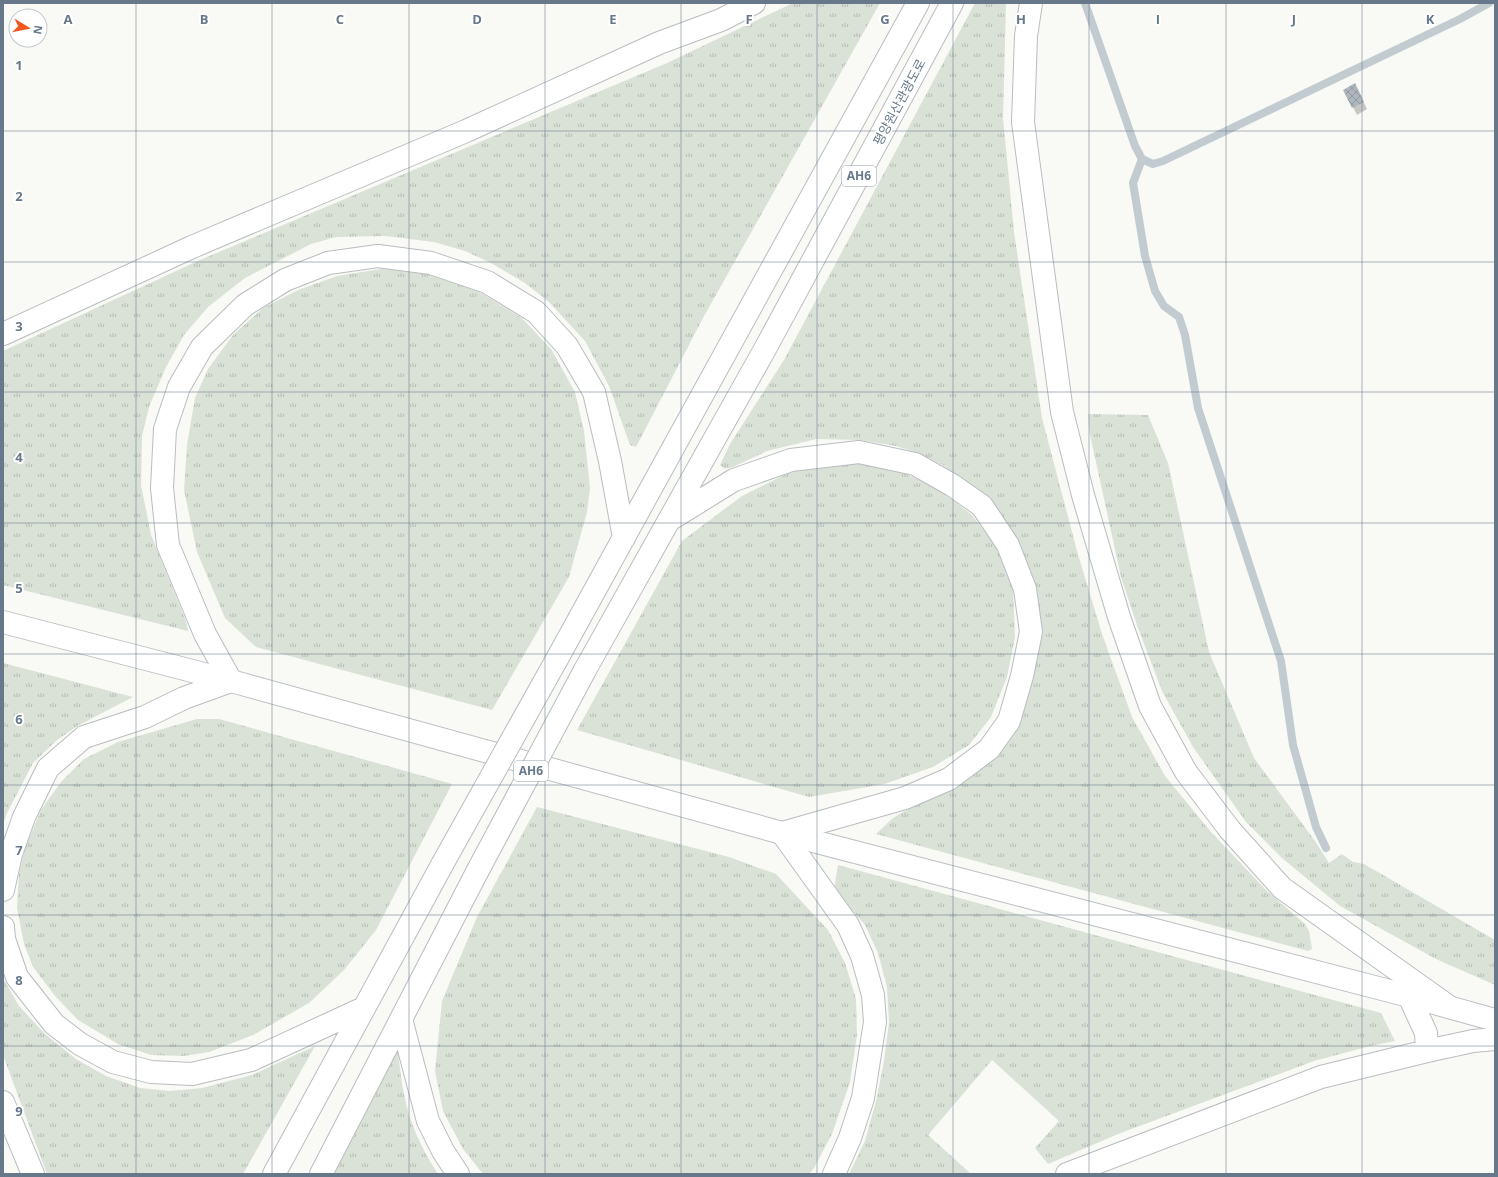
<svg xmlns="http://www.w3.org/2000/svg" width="1498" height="1177" font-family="'Open Sans','Noto Sans KR',sans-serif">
<defs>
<pattern id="grass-tufts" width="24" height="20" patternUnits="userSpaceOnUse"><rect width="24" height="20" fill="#dae1d7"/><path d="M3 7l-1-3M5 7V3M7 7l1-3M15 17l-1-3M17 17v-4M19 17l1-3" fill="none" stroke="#b5bbb4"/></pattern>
<pattern id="building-cross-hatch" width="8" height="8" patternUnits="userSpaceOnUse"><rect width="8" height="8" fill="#afb7be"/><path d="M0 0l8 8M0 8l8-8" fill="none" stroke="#929aa0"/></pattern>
</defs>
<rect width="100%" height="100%" fill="#f9f9f6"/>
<path fill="url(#grass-tufts)" d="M793,3H880L703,318L636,447L630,445L609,386L585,341L549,302L525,283L491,263L465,251L434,242L386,236L336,237L311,244L245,278L208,307L184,335L166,367L149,407L142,436L141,485L151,535L186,621L188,631L3,585V351L200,260L667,63Z
M975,3H1006L1003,118L1014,232L1042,418L1077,551L1102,634L1132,717L1165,776L1211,832L1267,891L1305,924L1309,931L1312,949L1308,951L876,834L893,818L910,808L956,787L993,759L1038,634L984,495L943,465L918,453L896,446L860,440L816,439L767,451L733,467L725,469L720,465L730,444L784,360Z
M381,269L422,271L478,291L522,318L551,349L575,392L584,431L590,488L587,512L569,577L492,710L256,647L225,618L197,552L184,490L187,445L195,398L208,369L233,335L263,308L298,290L337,276Z
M1088,414L1148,415L1168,463L1209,652L1254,758L1315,841L1329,863L1342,854L1353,862L1364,864L1495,940V985L1436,959L1340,906L1282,858L1246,822L1193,747L1162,691L1138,628L1121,577L1089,430Z
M860,461L904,473L935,487L972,515L995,545L1013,587L1015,637L1007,677L991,717L969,745L933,767L884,784L809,797L577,730L682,541L742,496L796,469Z
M3,663L133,697L79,725L57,740L33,763L7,813L3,824Z
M197,719H219L452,784L376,930L344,970L309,1003L253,1035L209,1052L184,1056L151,1055L118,1044L78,1020L55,996L33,967L24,944L17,908L19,873L25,848L41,810L61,782L84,759L118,742Z
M537,807L729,857L776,874L828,930L845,963L856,999L857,1035L850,1082L832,1134L814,1168L809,1174H483L463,1149L443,1111L435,1071L442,1001L477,917Z
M838,865L1381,1013L1395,1041L1370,1046L1314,1061L1118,1134L1048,1164L1035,1148L1059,1121L992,1060L928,1135L971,1174H849L865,1141L876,1101L884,1061L889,1023L887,987L878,953L865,925L834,889Z
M3,975L4,980L19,1006L45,1034L76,1059L106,1076L140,1088L170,1091L202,1088L252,1075L315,1046L243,1174H47L3,1055Z
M394,1049L398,1053C400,1067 401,1080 404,1094C409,1122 422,1150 438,1174H321Z"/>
<path fill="#0003" d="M1359,92L1367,109L1357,115L1353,107Z"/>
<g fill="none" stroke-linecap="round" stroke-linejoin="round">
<path stroke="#c1cbd0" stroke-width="8" d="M1085,3L1135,146L1142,159L1153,164L1163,161L1460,19L1489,3
M1142,159L1133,183L1145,256L1155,291L1164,306L1179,317L1185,335L1198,408L1281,661L1293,745L1316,827L1326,848"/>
</g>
<path fill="url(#building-cross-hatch)" d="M1355,83L1364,102L1352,108L1343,90Z"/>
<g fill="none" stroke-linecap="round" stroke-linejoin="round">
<defs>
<path id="primary" d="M3,622L231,681L782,833L1409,996L1495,1020"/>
<path id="motorway" d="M1031,3L1026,36L1023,122L1062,412L1083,495L1119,617L1150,706L1186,772L1230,830L1282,888L1448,1006
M3,334L192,247L466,131L659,43L721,20L754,3
M671,519L734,480L791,460L859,452L915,464L952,485L982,506L1008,545L1025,589L1031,632L1022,676L1009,721L989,749L949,779L905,798L782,833L848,925L862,956L873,995L875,1022L863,1098L850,1138L834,1174
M557,659L918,3
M585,670L765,349L952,3
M3,890L11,854L24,817L48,768L84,737L145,717L184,698L231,681L205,634L168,545L162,488L165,429L179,387L202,347L245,305L285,280L328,263L378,256L431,263L487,282L536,312L567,346L594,392L610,461L624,538
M3,927L4,939L17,977L54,1024L80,1044L113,1062L151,1072L192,1074L251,1060L364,1008
M1409,996L1426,1033L1427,1051
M401,1019L428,1121L443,1151L458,1174
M3,1102L33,1174
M274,1174L443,863
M321,1174L477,872
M1067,1174L1321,1077L1427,1051L1473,1041L1495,1039"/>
</defs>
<use href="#primary" stroke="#babec2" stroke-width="24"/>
<use href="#motorway" stroke="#b9bdc0" stroke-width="24"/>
<use href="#primary" stroke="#fff" stroke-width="22"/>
<use href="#motorway" stroke="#fff" stroke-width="22"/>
<defs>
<path id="motorway-bridge" d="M443,863L557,659
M477,872L585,670"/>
</defs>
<use href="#motorway-bridge" stroke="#b9bdc0" stroke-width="24" stroke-linecap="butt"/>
<use href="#motorway-bridge" stroke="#fff" stroke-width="22"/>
</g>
<path fill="none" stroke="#66788a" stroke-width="1" stroke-opacity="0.55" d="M136,3V1174M272,3V1174M409,3V1174M545,3V1174M681,3V1174M817,3V1174M953,3V1174M1089,3V1174M1226,3V1174M1362,3V1174M3,131H1495M3,262H1495M3,392H1495M3,523H1495M3,654H1495M3,785H1495M3,915H1495M3,1046H1495"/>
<g text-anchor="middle" stroke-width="4" stroke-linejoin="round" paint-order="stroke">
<g fill="#fff" stroke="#94a0ad" stroke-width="1">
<rect x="842" y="166" width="34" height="20" rx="3"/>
<rect x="514" y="761" width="34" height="20" rx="3"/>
</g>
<g font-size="12" font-weight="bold" fill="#66788a">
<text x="859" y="180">AH6</text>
<text x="531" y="775">AH6</text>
</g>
<g font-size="13" fill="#66788a" stroke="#fff">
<text transform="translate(899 102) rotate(-62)" y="5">평양원산관광도로</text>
</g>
</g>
<g font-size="13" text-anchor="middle" font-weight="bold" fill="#66788a" stroke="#fff" stroke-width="4" stroke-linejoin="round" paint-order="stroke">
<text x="68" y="24">A</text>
<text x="204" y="24">B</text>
<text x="340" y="24">C</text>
<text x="477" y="24">D</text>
<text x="613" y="24">E</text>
<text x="749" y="24">F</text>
<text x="885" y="24">G</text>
<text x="1021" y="24">H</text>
<text x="1158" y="24">I</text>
<text x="1294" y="24">J</text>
<text x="1430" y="24">K</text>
<text x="19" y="70">1</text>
<text x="19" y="201">2</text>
<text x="19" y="331">3</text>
<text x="19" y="462">4</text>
<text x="19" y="593">5</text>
<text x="19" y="724">6</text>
<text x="19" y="855">7</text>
<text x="19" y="985">8</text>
<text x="19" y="1116">9</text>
</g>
<rect width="1498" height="1177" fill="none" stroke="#66788a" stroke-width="8"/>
<g transform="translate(28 28) rotate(100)"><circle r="19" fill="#ffffff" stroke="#c2c9d0"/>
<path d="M0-3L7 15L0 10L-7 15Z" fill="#f1591f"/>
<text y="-6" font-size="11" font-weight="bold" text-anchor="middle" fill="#66788a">N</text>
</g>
</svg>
